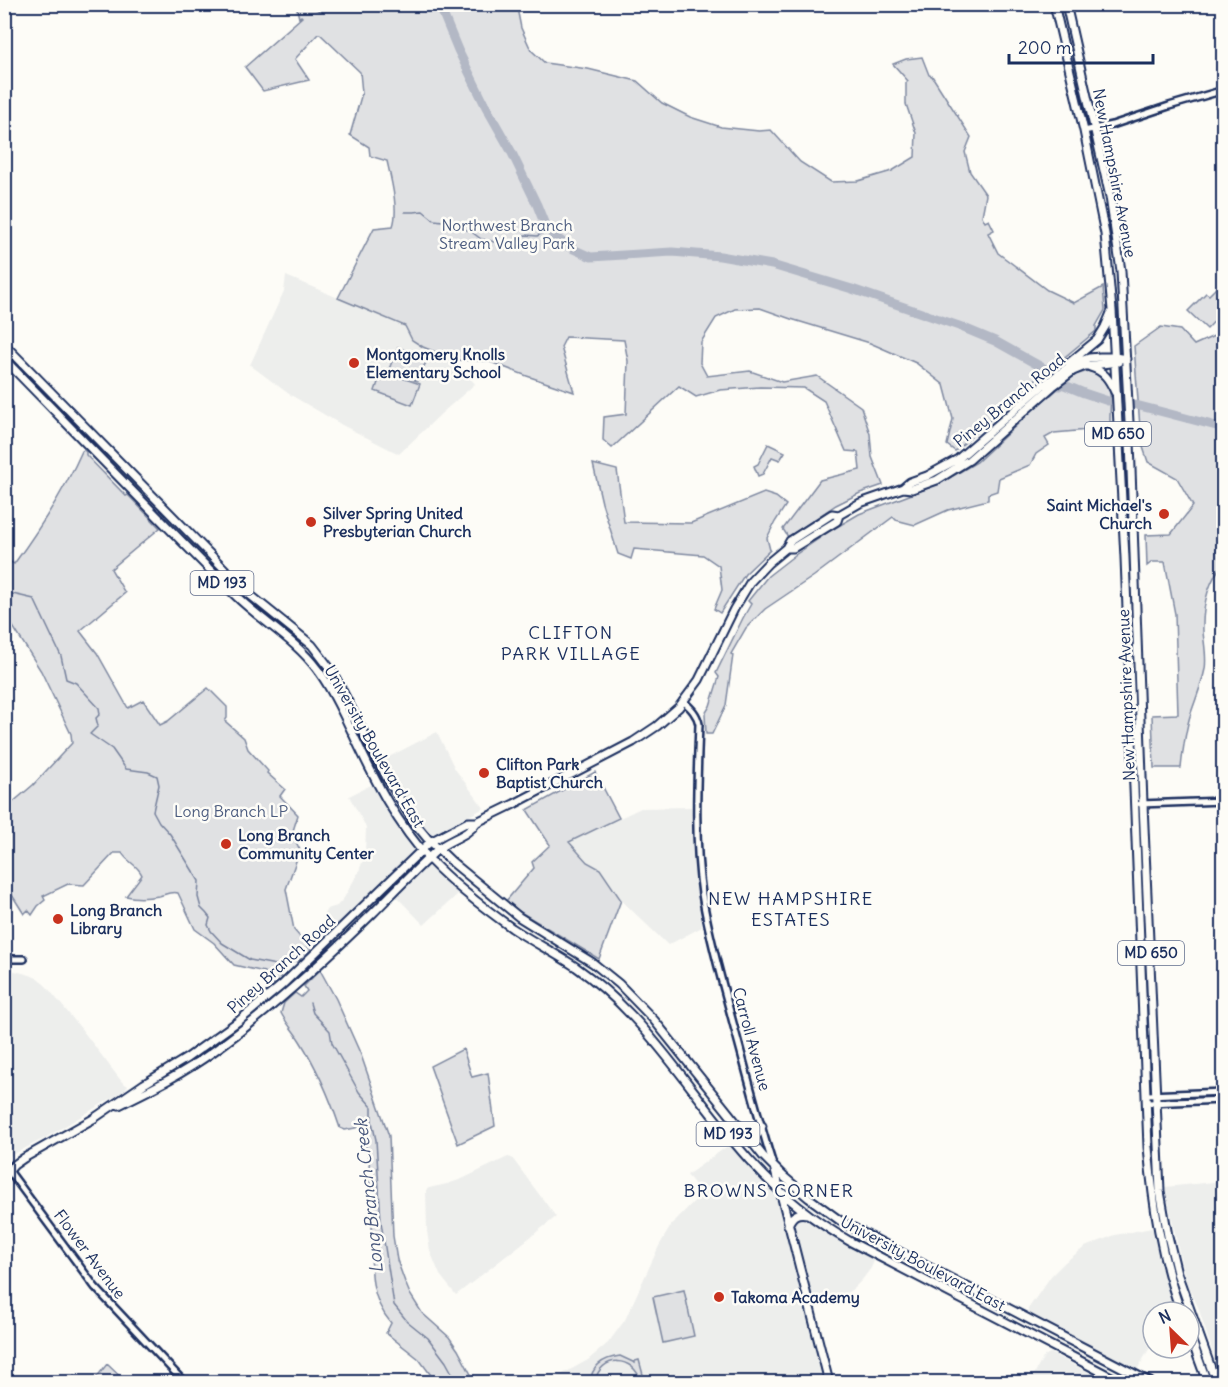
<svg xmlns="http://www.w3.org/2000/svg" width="1228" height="1387" font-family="Delius,sans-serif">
<rect width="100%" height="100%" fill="#fdfcf7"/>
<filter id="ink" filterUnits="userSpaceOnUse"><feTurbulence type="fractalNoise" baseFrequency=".0167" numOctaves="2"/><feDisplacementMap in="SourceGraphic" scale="12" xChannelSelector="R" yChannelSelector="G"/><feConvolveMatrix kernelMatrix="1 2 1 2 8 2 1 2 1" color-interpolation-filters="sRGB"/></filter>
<g filter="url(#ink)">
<path fill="#edeeec" d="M286,276L405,326L412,340L423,347L455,360L475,384L443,412L399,454L342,425L289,394L250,365L284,291Z
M437,732L455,769L484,808L437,833L429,834L412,812L391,778L383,760Z
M373,784L397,824L413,845L414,851L412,856L336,930L322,917L327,909L337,906L344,898L359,871L365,854L366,827L349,796Z
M691,807L694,864L702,927L668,945L621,900L600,869L587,862L569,842L641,808Z
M422,865H427L431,867L458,894L424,925L393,893Z
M15,971L30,975L39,979L47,987L83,1031L122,1082L128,1086L122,1092L45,1138L12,1155L7,1156L4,1153V972Z
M732,1143L775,1192L793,1260H792L824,1382H548L588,1360L608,1343L625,1320L659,1246L672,1224L702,1193L687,1175Z
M508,1157L512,1158L556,1217L456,1295L440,1275L430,1251L427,1231L426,1190L429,1188L447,1184L462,1179Z
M1214,1182H1224L1223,1382L1221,1378L1198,1307L1187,1284L1182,1266L1165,1187Z
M803,1217L826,1232L871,1257L874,1261L871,1268L862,1280L854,1288L844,1295L823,1301L812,1298L793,1226L795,1221L798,1218Z
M1152,1228L1154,1230L1161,1260L1176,1312H1153V1348L1149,1349L1137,1370L1030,1315L1028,1312V1309L1051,1276L1065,1262L1085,1247L1115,1235Z
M1050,1353L1090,1373L1109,1382H1030L1044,1356Z"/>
<path fill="#e0e1e3" stroke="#7e88a0" stroke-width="1.5" d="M296,5H517V8L521,28L531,50L545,63L588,69L637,81L662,103L690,117L721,127L759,131L771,130L800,162L831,182L858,181L892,171L915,157L916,133L906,104V83L908,81L893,64L906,59L922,57L929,75L932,76L971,137L965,152L970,172L986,195L982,216L985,222L989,220L994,230L988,233L998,253L1047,290L1074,303L1103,287L1105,310L1096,326V331L1055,365L1053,364L955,451L947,445L953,419L944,385L916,363L870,343L791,319L760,308L735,309L716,318L701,342L700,363L707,376L750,371L782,382L817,376L861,407L870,434L872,457L883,485L860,493L836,505L788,537L783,529L820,480L860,470L858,452L846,451L824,401L804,388L760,387L720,390L696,397L679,386L612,448L603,440L604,417L626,414L628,361L624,340L566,337L561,347L574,392L527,376L488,361L455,360L423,347L412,340L405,326L338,298L374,228L393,226C399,209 391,179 387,161L370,156L369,147L350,135L362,93L360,72L320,34H318L295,59L309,80L263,91L245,67L302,17L301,16L299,18Z
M1216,288L1223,294V315L1222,313L1207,329L1188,311L1206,293L1209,295Z
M1161,327L1180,330L1194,345L1223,332L1224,562C1208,582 1202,606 1203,632C1204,643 1207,657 1205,669C1202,684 1196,698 1191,713C1185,731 1183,749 1181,768H1154L1152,715L1178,714L1175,614L1165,562H1152L1147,566L1146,535L1171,534L1193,506L1177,478L1148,462L1141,441L1134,346Z
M398,347L427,360L417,381L389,369Z
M382,371L420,384L412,405L375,391Z
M1088,371C1116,378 1110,396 1110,421L1112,423V428L1110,429V433L1088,430L1054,433L1045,438L1049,445L1036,454L1030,465L999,478L997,491L988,494V500L948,510L915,525L896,520L893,517L814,576L765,609L746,628L731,654L733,655L726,705L712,734H706L705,714L710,706L719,677L716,673L743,618L751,604L748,601L768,576L795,555L830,531L859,514L941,483L977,462L1050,394L1051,395L1072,376Z
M768,444L785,452L780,460L772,457L763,474L758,476L754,466L758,464Z
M84,450L86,452V455L126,496L128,495L160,528L111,569L125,593L80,631L97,653L128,708L143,700L160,725L168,721L208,688L227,707V718L225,721L244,738L248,749L268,771L267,773L285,789L280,796L298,815L292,834L300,850L286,889L294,930L311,950L302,959L285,964L278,972L282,979L274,985L264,972L234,965L214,943L195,929L178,893C172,891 166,894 159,896C148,898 137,899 126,896L142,875C137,864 127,862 122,853H114L84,885L68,884L43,896L45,900L38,906L32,915L28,910L24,914L5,884V814L12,803L33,785L72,743L71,734L41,671L5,614L7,609L5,606V561L7,563L9,561L14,564C40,528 64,492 82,451Z
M593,464L617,470L624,522L691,523L764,493L776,497L786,505L775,522L767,538L770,550L745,574L720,613L714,609L722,590L719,566L703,555L634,549L631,559L618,554L602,503Z
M595,772L619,818L569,842L587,862L600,869L621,900L599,959L517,910L506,901L534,868L532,862L550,845L527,810Z
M320,970L336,999L361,1055L389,1136L393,1236L397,1260L405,1282L410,1294L422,1313L449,1337L458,1350L475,1382H436L419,1359L386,1333L391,1323C364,1291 373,1256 372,1218C371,1209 372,1198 368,1190L370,1188L369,1159L361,1129L360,1127L345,1130L340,1128C330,1098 317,1068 300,1041C294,1031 286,1023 281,1013L284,1003L295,993L301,997L307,991L304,986Z
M463,1049L472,1077L488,1073L495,1126L458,1144L430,1066Z
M684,1290L694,1336L663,1343L653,1297Z
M620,1356L635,1363V1361L639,1360L645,1382H641C634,1355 600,1354 595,1382H590C592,1365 604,1358 620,1356Z
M107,1364L126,1382H72L74,1376L93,1382Z"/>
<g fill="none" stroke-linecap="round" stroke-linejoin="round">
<path stroke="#76819c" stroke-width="1.5" d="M1154,4L1156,10
M308,5L320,11L325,4
M405,212H414L423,211L434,220L452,222L460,229L469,230L481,239L509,245L518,237L526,235L537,236L549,230
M4,592L34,599L61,656L66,679L76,683L99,708L100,714L96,718L98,726L90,734L112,749L126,769L148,772L157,776L159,785L153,811L159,822L170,834L199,881L198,897L201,908L206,913L210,918L208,925L211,931L222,943L250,960L276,965
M310,1003L313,1013L330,1031L332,1043L359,1092L372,1107V1122L376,1140L381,1222L394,1305L407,1321L428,1338L446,1362L457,1382"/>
<path stroke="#b3b8c5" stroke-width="9" d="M439,4L458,50L486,107L511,151L537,205L545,225L554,236L571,248L591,257L672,252L720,256L772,265L852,289L959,326L995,341L1047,370L1048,371L1045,376L1059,386L1062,384L1084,393L1108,401
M1136,405L1224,428"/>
<defs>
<path id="minor" d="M1084,131L1112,125L1169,106L1224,90
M683,701C691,708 697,714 699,724C697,779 694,840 702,894C709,938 722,981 733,1023C746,1070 758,1118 773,1165
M1140,804L1224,801
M4,959H24
M1147,1095L1224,1092
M1148,1103L1224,1100
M4,1164L95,1287L184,1382"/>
<path id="major" d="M1054,4L1084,131L1105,234L1112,310L1125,558L1148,1147C1153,1204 1161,1259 1181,1312
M1066,4L1110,197L1121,271L1130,441L1143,804L1160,1191L1168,1236L1177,1273L1216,1382
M4,344L249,594L312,645L332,671L340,686L387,778L413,821L427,838L452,862L519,917L593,963L619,984L654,1020L763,1156L784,1177L809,1198L842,1222L1150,1382
M4,359C81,438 157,517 234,594C261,621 295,639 317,669C332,688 342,712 353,734C374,779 397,825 431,861C455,886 484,908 512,928C533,942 555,953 576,967C596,981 615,998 632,1016C676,1062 710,1118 754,1165C782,1196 814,1221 851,1242L1121,1382
M1069,363L1097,340L1105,327L1111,313
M1090,367C1104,371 1109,379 1115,392
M903,488L912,489L937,480L969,460L1053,386L1073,371L1085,366L1118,362
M786,548H793L837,521L839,515
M119,1105C152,1089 184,1073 214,1051C271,1010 323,962 373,913C394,892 415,870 438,849C451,838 467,837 477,822
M747,1137L758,1134L762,1126
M774,1167L829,1382
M4,1176L14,1165L24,1158L93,1119L144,1084L187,1058L240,1020L282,985L430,842L468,822H477L514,804L633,742L657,726L679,707L699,680L734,609L751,581L768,563L786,548L790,541L832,514L839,515L860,503L903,488L910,482L927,476L958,459L1042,386L1072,364L1089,358L1100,357H1115L1126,359
M788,1225C792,1216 796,1212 807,1214
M1189,1333L1207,1382"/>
</defs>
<use href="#minor" stroke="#1b2f5e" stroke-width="10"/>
<use href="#major" stroke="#1b2f5e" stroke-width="11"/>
<use href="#minor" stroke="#fdfcf7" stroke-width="5"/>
<use href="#major" stroke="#fdfcf7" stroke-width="7"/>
</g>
</g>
<g fill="#c8321e" stroke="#fdfcf7" stroke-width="2">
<circle cx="354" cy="363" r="6"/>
<circle cx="1164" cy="514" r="6"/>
<circle cx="311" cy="522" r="6"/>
<circle cx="484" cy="773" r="6"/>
<circle cx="226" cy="844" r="6"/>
<circle cx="58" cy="919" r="6"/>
<circle cx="719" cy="1297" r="6"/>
</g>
<g text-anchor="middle" stroke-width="5" stroke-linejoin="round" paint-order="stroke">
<g fill="#fdfcf7" stroke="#5f6c8c" stroke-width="1.5">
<rect x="1085" y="422" width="66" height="24" rx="4.5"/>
<rect x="190.5" y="571" width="63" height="24" rx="4.5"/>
<rect x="1118" y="941" width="66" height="24" rx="4.5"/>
<rect x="696.5" y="1122" width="63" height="24" rx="4.5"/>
</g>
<g font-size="15" font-weight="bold" fill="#1b2f5e">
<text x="1118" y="439">MD 650</text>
<text x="222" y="588">MD 193</text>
<text x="1151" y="958">MD 650</text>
<text x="728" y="1139">MD 193</text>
</g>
<g font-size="16" fill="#1b2f5e" stroke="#fdfcf7">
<text transform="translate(1115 173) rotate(79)" y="6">New Hampshire Avenue</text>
<text transform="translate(1009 400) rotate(-39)" y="6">Piney Branch Road</text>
<text transform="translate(1126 695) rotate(-92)" y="6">New Hampshire Avenue</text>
<text transform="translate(375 746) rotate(60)" y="6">University Boulevard East</text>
<text transform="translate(281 964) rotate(-42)" y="6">Piney Branch Road</text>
<text transform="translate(752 1039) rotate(75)" y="6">Carroll Avenue</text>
<text transform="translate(90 1254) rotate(53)" y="6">Flower Avenue</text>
<text transform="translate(923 1263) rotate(28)" y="6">University Boulevard East</text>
</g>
<g font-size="16" fill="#4c5c7f" stroke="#fdfcf7">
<text x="507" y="231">Northwest Branch<tspan x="507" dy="18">Stream Valley Park</tspan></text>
<text x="231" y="817">Long Branch LP</text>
</g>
<g font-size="16" font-weight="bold" fill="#1b2f5e" stroke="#fdfcf7" text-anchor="start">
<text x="366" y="360">Montgomery Knolls<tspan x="366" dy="18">Elementary School</tspan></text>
<text x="1152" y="511" text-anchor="end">Saint Michael's<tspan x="1152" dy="18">Church</tspan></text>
<text x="323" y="519">Silver Spring United<tspan x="323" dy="18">Presbyterian Church</tspan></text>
<text x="496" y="770">Clifton Park<tspan x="496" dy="18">Baptist Church</tspan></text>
<text x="238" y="841">Long Branch<tspan x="238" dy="18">Community Center</tspan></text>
<text x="70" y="916">Long Branch<tspan x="70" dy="18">Library</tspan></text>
<text x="731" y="1303">Takoma Academy</text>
</g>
<g font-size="18" letter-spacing="1.5" fill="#1b2f5e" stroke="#fdfcf7">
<text x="571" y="639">CLIFTON<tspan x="571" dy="21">PARK VILLAGE</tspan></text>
<text x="791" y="905">NEW HAMPSHIRE<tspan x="791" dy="21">ESTATES</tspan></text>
<text x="769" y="1197">BROWNS CORNER</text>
</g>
<g font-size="18" font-style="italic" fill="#49587d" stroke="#fdfcf7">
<text transform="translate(369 1196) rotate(-96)" y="6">Long Branch Creek</text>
</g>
</g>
<rect width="1228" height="1387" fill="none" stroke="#fdfcf7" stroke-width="24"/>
<rect x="12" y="12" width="1204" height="1363" fill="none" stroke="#1b2f5e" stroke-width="2" filter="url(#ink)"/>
<g transform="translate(1171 1330) rotate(335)"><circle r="28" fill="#fdfcf7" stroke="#a3aaba" stroke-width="1.5"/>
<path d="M0-4.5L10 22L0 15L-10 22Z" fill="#c8321e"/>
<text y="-9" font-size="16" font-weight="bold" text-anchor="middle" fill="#1b2f5e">N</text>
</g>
<path d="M1009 54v9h144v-9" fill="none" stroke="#1b2f5e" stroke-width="3"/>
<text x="1018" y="54" font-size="18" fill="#1b2f5e" stroke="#fdfcf7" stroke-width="4.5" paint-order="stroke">200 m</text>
</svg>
